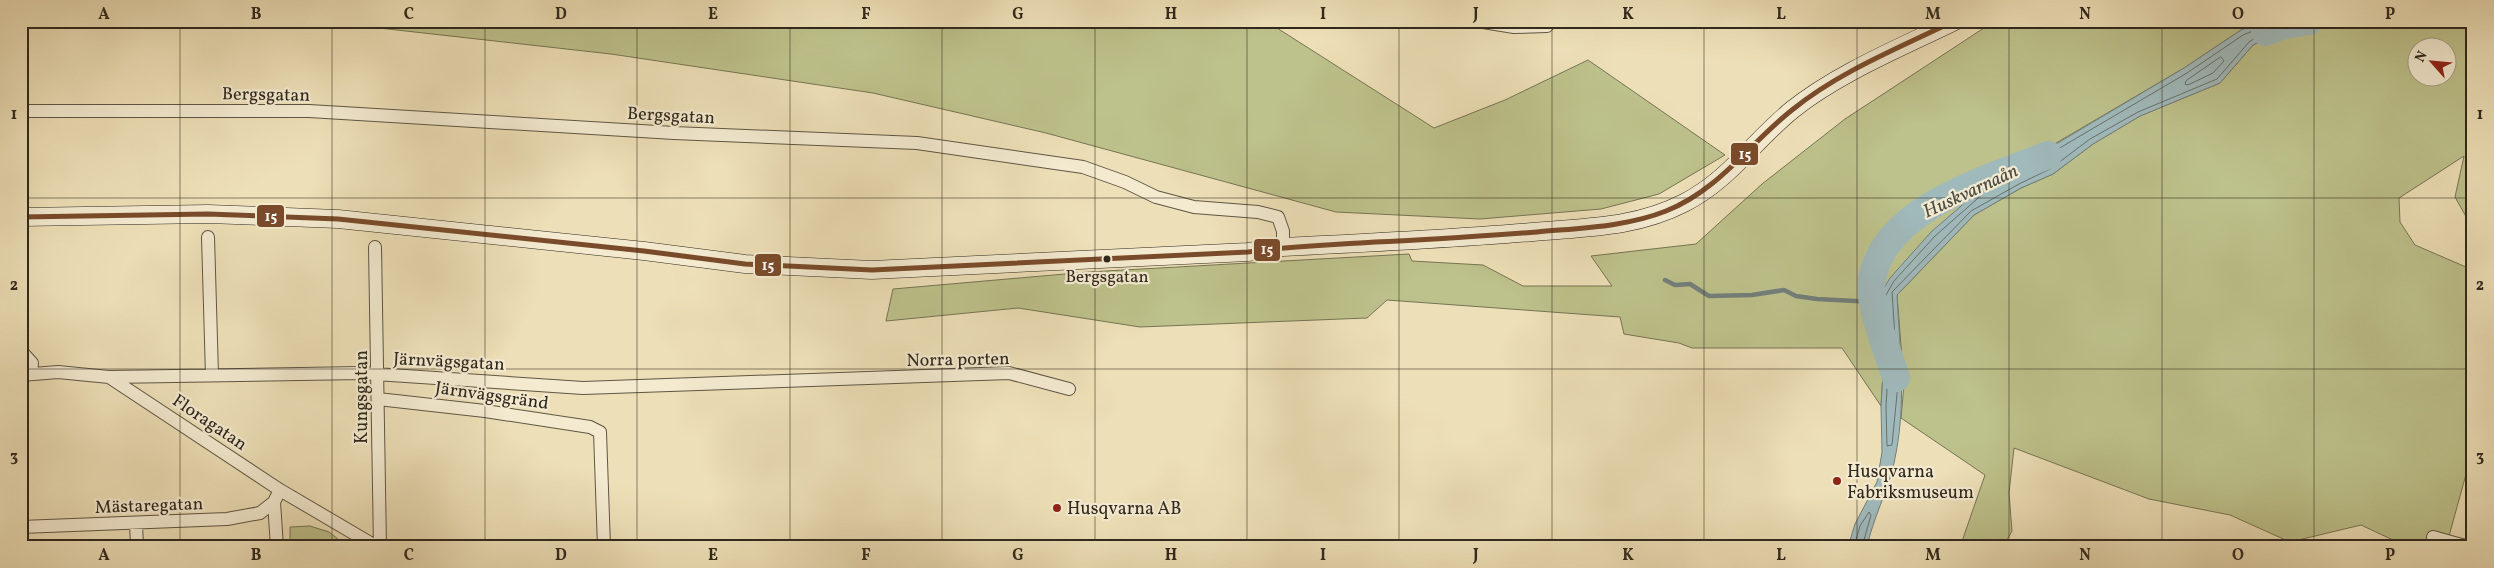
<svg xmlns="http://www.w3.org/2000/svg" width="2494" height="568" font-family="Vollkorn,serif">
<rect width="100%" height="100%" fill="#eddfb7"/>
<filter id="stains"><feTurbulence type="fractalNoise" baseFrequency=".004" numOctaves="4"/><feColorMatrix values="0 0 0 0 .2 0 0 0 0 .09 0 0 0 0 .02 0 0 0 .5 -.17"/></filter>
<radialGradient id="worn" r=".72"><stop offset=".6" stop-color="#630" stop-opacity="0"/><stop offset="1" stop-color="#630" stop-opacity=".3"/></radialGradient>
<path fill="#bdc18b" stroke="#767454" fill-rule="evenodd" d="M179,21H1266L1434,128L1505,100L1588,60L1725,155L1659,194L1601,209L1480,219L1336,212L1046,133L873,93L611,54L361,26Z
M1990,21H2263L2241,30L2184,68L2051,146L1876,301L1885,341L1881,406L1842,348H1692L1679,343L1624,334L1620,317L1387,300L1367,318L1140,327L1018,308L886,321L893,289L1088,272L1409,254L1412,261L1483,265L1523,286H1612L1591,256L1696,244L1762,184L1845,119L1990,24Z
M2303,21H2473V229L2455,197L2464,156L2399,198L2400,222L2415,245L2473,270V438L2468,467L2446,547H2408L2361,525L2290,542L2230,515L2149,499L2014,448L2009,493L2012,531L2003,547H1960L1985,475L1901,418L1904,384L1897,295L1974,215L2021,188L2053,174L2093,144L2140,116L2220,83L2253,45ZM2416,48H2446V78H2416Z
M310,526L329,532L348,547H290V527Z"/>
<path fill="#a0b9bb" stroke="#737f7c" d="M2263,21H2303L2253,45L2220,83L2140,116L2093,144L2053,174L2021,188L1974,215L1897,295C1900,354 1907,404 1894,463C1888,491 1873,518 1867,547H1848L1855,524L1877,482L1882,452L1881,406L1885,341L1876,301L1890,278L1931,232L1982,188L2184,68L2241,30Z"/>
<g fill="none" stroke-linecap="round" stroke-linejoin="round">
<path stroke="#68706c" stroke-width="1" d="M2262,21L2260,28L2243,35L2187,73L1985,192L1935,236L1894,281L1882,302L1890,341L1886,406L1887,446L1892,445L1898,384L1892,292L1971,211L2019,184L2050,169L2090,139L2138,112L2217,79L2250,41L2291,21
M2221,57L2224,61L2213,73L2188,85L2185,84L2186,81Z
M1854,547L1860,526L1869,512L1871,515L1862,547"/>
<path stroke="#737f7c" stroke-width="4.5" d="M1665,280L1675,285L1690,284L1709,296L1752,295L1784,290L1796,296L1817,299L1874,302"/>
<path stroke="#a0b9bb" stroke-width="28" d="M2265,32L2284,25L2309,21
M1896,378C1889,355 1867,302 1872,279C1885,207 1989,179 2048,155"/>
<defs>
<path id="street" d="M1477,21L1514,27L1547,26L1551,21
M21,111H309L674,133L917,143L1083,167L1125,182L1156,197L1194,207L1258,212L1278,217L1283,231V247
M208,237L212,375
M375,247L380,547
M21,351L32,363L31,374
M21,375L58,372L109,377L361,373L583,388L1009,373L1069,389
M378,399L485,411L590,427L600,432L604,547
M280,490L377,547
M274,502L277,547
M136,523L137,547
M21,527L227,519L260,513L274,502L280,490L109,377
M2433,537L2469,547"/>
<path id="secondary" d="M21,217L208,214L338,219L644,251L745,264L872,270L1248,252L1283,247C1367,243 1450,239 1533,232C1586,227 1635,228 1684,203C1728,181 1755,140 1792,110C1838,73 1902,47 1955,21"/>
</defs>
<use href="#street" stroke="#5f5644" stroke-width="14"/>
<use href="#secondary" stroke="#30281d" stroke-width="19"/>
<use href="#street" stroke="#f3ead0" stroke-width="12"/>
<use href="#secondary" stroke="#f3ead0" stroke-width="18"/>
<defs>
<path id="bus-1" d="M21,217L208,214L338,219L644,251L745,264L872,270L1248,252C1290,246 1333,245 1375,242C1429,240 1483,236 1537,232C1580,228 1626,227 1666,211C1719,190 1749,144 1792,110C1840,71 1899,48 1954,21"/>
</defs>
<use href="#bus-1" stroke="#f3ead0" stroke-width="9"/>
<use href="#bus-1" stroke="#7a4b2a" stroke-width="5"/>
</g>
<path fill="none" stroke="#30281d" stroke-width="1" stroke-opacity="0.55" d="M180,21V547M332,21V547M485,21V547M637,21V547M790,21V547M942,21V547M1095,21V547M1247,21V547M1399,21V547M1552,21V547M1704,21V547M1857,21V547M2009,21V547M2162,21V547M2314,21V547M21,198H2473M21,369H2473"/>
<circle fill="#30281d" stroke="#f3ead0" stroke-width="2" cx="1107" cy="259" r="4.5"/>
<g fill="#8f2418" stroke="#f3ead0" stroke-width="2">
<circle cx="1837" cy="481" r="5"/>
<circle cx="1057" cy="508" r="5"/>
</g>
<g text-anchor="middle" stroke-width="4.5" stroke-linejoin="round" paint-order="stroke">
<g font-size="17" fill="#30281d" stroke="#f3ead0">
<text x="1107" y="282">Bergsgatan</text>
</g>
<g font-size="18" fill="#30281d" stroke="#f3ead0">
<text transform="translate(266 94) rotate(1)" y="6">Bergsgatan</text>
<text transform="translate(671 115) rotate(3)" y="6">Bergsgatan</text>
<text transform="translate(958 359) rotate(-1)" y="6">Norra porten</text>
<text transform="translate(449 361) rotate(3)" y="6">Järnvägsgatan</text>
<text transform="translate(492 395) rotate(8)" y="6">Järnvägsgränd</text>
<text transform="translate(361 397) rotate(-90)" y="6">Kungsgatan</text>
<text transform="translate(210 422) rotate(34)" y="6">Floragatan</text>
<text transform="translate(149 505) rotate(-2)" y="6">Mästaregatan</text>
</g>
<g font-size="18" fill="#30281d" stroke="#f3ead0" text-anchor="start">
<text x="1847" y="477">Husqvarna<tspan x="1847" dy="21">Fabriksmuseum</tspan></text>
<text x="1067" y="514">Husqvarna AB</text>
</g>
<g font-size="19" font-style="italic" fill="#4c4c44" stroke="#f3ead0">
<text transform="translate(1970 190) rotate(-25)" y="7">Huskvarnaån</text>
</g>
</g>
<g stroke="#f3ead0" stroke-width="2">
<rect x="1730" y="142" width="29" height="24" rx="5" fill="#7a4b2a"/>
<rect x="256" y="204" width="29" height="24" rx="5" fill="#7a4b2a"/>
<rect x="1253" y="238" width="28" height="24" rx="5" fill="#7a4b2a"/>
<rect x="754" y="253" width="28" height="24" rx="5" fill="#7a4b2a"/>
</g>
<g font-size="14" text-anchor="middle" font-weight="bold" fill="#fff">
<text x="1745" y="159">15</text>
<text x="271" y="221">15</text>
<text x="1267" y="254">15</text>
<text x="768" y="270">15</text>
</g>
<rect width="2494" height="568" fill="none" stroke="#eddfb7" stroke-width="55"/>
<g transform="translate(2432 62) rotate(297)"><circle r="24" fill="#f3ead0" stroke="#a59c88"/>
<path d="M0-4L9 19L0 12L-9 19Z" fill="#8f2418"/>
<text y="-8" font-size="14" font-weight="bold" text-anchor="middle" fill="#30281d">N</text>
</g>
<rect x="28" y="28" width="2438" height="512" fill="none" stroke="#30281d" stroke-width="2"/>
<g font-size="16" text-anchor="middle" font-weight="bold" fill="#30281d">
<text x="104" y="19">A</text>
<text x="256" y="19">B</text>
<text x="409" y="19">C</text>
<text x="561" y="19">D</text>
<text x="713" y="19">E</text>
<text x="866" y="19">F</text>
<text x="1018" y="19">G</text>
<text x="1171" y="19">H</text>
<text x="1323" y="19">I</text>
<text x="1476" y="19">J</text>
<text x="1628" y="19">K</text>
<text x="1781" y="19">L</text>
<text x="1933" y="19">M</text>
<text x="2085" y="19">N</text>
<text x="2238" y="19">O</text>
<text x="2390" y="19">P</text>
<text x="14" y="119">1</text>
<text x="2480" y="119">1</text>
<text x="14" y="290">2</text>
<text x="2480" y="290">2</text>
<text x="14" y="461">3</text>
<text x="2480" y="461">3</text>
<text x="104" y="560">A</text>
<text x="256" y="560">B</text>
<text x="409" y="560">C</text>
<text x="561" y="560">D</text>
<text x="713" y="560">E</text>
<text x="866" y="560">F</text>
<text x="1018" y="560">G</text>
<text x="1171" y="560">H</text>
<text x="1323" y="560">I</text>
<text x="1476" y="560">J</text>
<text x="1628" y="560">K</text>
<text x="1781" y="560">L</text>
<text x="1933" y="560">M</text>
<text x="2085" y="560">N</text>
<text x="2238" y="560">O</text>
<text x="2390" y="560">P</text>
</g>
<rect width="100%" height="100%" filter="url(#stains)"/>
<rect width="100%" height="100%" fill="url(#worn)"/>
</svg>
